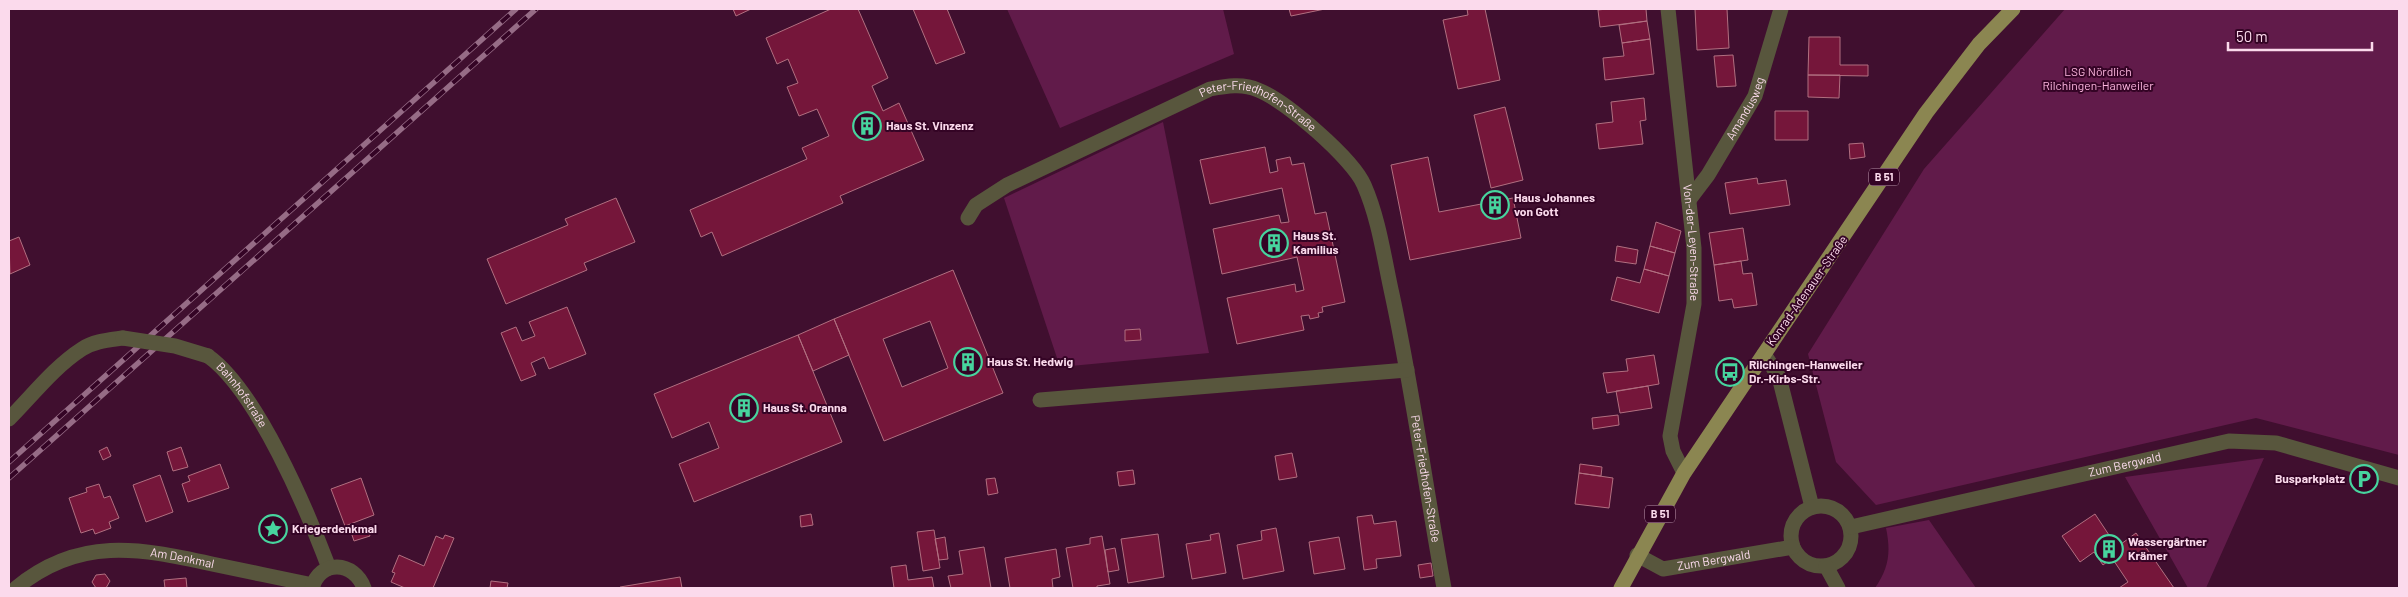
<svg xmlns="http://www.w3.org/2000/svg" width="2408" height="597" font-family="Barlow,sans-serif">
<rect width="100%" height="100%" fill="#400f2f"/>
<path fill="#611b4a" d="M1007,9H1223L1234,54L1060,128Z
M2065,9H2399V455L2256,418L1876,505L1836,462L1808,354L1924,169Z
M1163,122L1209,353L1060,367L1004,198Z
M2264,458L2206,588H2188L2125,477Z
M1929,520L1976,588H1875C1889,568 1891,552 1886,528Z"/>
<path fill="#75163a" stroke="#b16f80" fill-rule="evenodd" d="M733,9H751L736,16Z
M831,9H858L888,78L872,86L883,111L899,103L924,160L840,196L843,203L722,256L712,232L701,237L690,210L807,159L802,148L829,136L817,109L799,116L787,87L798,83L788,59L777,64L766,38Z
M913,9H947L965,53L936,64Z
M1289,9H1325L1291,16Z
M1467,9H1485L1500,80L1458,89L1443,20L1468,15Z
M1607,9H1646L1647,21L1600,27L1598,10Z
M1695,9H1727L1729,48L1697,50Z
M1647,21L1650,39L1622,43L1619,25Z
M1809,37H1840V65H1868V76L1808,75Z
M1650,39L1654,74L1605,80L1603,58L1624,56L1622,43Z
M1733,55L1736,86L1717,87L1714,56Z
M1808,75H1840L1839,98L1808,97Z
M1644,98L1646,120L1640,121L1643,144L1599,149L1596,124L1613,122L1611,102Z
M1505,107L1523,180L1491,188L1474,115Z
M1775,111H1808V140H1775Z
M1863,143L1865,157L1850,159L1849,144Z
M1265,147L1270,173L1278,171L1276,160L1290,157L1292,165L1304,163L1315,214L1326,212L1345,302L1322,307L1323,312L1318,313L1319,317L1310,319L1309,315L1301,316L1304,330L1237,344L1227,298L1295,284L1296,292L1304,290L1297,257L1222,274L1213,229L1279,215L1281,223L1289,222L1282,188L1210,204L1200,160Z
M1428,157L1439,212L1513,198L1521,238L1410,260L1391,165Z
M1757,178L1758,184L1786,180L1790,205L1730,214L1725,183Z
M616,198L635,242L584,263L587,270L506,304L487,259L568,225L565,219Z
M1656,222L1681,231L1675,253L1650,246Z
M1743,228L1748,260L1714,265L1709,233Z
M19,237L30,265L10,274L9,241Z
M1617,246L1638,250L1636,264L1615,261Z
M1650,246L1675,253L1669,276L1644,269Z
M1741,261L1743,274L1752,273L1757,305L1734,308L1732,299L1719,301L1714,265Z
M1644,269L1669,276L1659,313L1611,300L1617,277L1640,283Z
M953,270L1003,393L884,441L834,319ZM930,321L948,368L902,387L883,339Z
M567,307L586,354L549,369L544,357L531,363L536,375L521,381L501,333L516,327L522,341L535,336L529,322Z
M834,319L849,355L813,371L798,335Z
M1140,329L1141,340L1125,341V330Z
M798,335L842,442L694,502L679,464L719,448L709,422L672,438L654,394Z
M1654,355L1659,384L1607,393L1603,373L1628,371L1626,359Z
M1648,386L1652,408L1620,413L1616,391Z
M1618,415L1619,425L1593,429L1592,418Z
M107,447L111,456L103,460L99,451Z
M181,447L188,467L173,471L167,452Z
M1292,453L1297,477L1279,480L1275,456Z
M220,464L229,488L188,502L182,484L190,481L188,476Z
M1580,464L1602,467L1601,476L1579,473Z
M1133,470L1135,484L1119,486L1117,472Z
M1579,473L1613,478L1609,508L1575,504Z
M160,475L173,512L146,522L133,485Z
M361,478L374,515L345,526L331,489Z
M995,478L998,493L988,495L986,479Z
M99,484L104,498L110,496L119,518L109,522L111,528L95,534L93,529L81,533L69,498L87,492L86,488Z
M811,514L813,525L801,527L800,516Z
M2095,514L2117,547L2136,533L2174,588H2119L2128,582L2112,558L2103,565L2094,552L2080,562L2062,536Z
M1372,515L1374,524L1396,521L1401,556L1376,559L1377,568L1364,570L1357,517Z
M367,526L370,536L354,541L351,532Z
M1276,528L1284,571L1243,579L1237,545L1262,540L1261,531Z
M934,530L940,568L923,571L917,532Z
M1219,533L1226,573L1192,579L1186,544L1211,540L1210,535Z
M1158,534L1164,577L1128,583L1121,539Z
M445,535L454,538L433,588H405L391,582L395,573L392,572L399,555L424,566L436,536L443,539Z
M1102,536L1110,584L1097,586V588H1073L1066,548L1090,544V538Z
M945,537L948,559L939,560L935,539Z
M1339,537L1345,569L1314,574L1309,542Z
M984,547L991,588H951L948,576L963,574L959,551Z
M1115,548L1119,570L1108,572L1105,550Z
M1056,549L1060,577L1052,579L1053,588H1010L1005,558Z
M1431,563L1433,576L1420,578L1418,565Z
M906,565L908,580L932,577L934,588H894L891,567Z
M105,574L110,581L106,588H96L92,582L96,575Z
M680,577L682,588H620V587Z
M186,578L187,588H165L164,580Z
M491,581L508,583L507,588H490Z"/>
<g fill="none" stroke-linecap="round" stroke-linejoin="round">
<g stroke="#58563d" stroke-width="15">
<path id="s1" d="M1668,9L1694,248V304L1670,436L1673,451L1684,473"/>
<path id="s2" d="M1689,200L1708,175L1755,96L1781,9"/>
<path id="s3" d="M968,218L976,205L1007,185L1210,89C1226,86 1243,83 1258,90C1285,100 1353,159 1364,185C1379,219 1384,258 1392,294C1413,392 1426,490 1444,588"/>
<path d="M1764,354L1779,377L1812,507"/>
<path id="s4" d="M208,356C257,391 307,510 329,568"/>
<path d="M1040,400L1407,370"/>
<path d="M9,419C32,396 54,367 82,349C94,341 109,340 123,338"/>
<circle cx="1821" cy="536" r="30"/>
<path id="s5" d="M1851,527L2229,441L2276,443L2399,478"/>
<path id="s6" d="M1637,555L1663,569L1793,547"/>
<path d="M1826,566L1838,588"/>
<path id="s7" d="M16,588C79,536 139,548 212,564C246,571 279,578 313,585"/>
<path d="M312,588C320,559 354,561 364,588"/>
</g>
<path stroke="#8b8651" stroke-width="15" d="M1621,588L1684,473L1926,113L1979,44L2013,9"/>
<defs>
<path id="rail" d="M9,462L516,9
M9,478L536,9"/>
</defs>
<use href="#rail" stroke="#966c86" stroke-width="5.5"/>
<use href="#rail" stroke="#340425" stroke-width="4" stroke-dasharray="11" stroke-linecap="butt"/>
<path stroke="#58563d" stroke-width="15" d="M123,338L175,346L208,356"/>
</g>
<defs>
<symbol id="building-ring" viewBox="-11 -11 22 22"><circle r="9.5" fill="#340425" stroke="#47d49e" stroke-width="1.5"/><path d="M-4-6H4V6H1V3H-1V6H-4ZM-2.5-4.3h1.7v1.8h-1.7ZM.8-4.3h1.7v1.8H.8ZM-2.5-1h1.7V.8h-1.7ZM.8-1h1.7V.8H.8Z" fill="#47d49e"/></symbol>
<symbol id="bus-ring" viewBox="-11 -11 22 22"><circle r="9.5" fill="#340425" stroke="#47d49e" stroke-width="1.5"/><path d="M-5-6H5V4H4V6H2V4H-2V6H-4V4H-5ZM-3.5-4V0h7V-4ZM-3.5 1.2v1.5H-2V1.2ZM2 1.2v1.5H3.5V1.2Z" fill="#47d49e"/></symbol>
<symbol id="parking-ring" viewBox="-11 -11 22 22"><circle r="9.5" fill="#340425" stroke="#47d49e" stroke-width="1.5"/><path d="M-3.5-5.5H1a3.5 3.5 0 0 1 0 7H-1V5.5H-3.5ZM-1-3.4V-.6H.8a1.4 1.4 0 0 0 0-2.8Z" fill="#47d49e"/></symbol>
<symbol id="sight-ring" viewBox="-11 -11 22 22"><circle r="9.5" fill="#340425" stroke="#47d49e" stroke-width="1.5"/><path d="M0-6L1.8-2.2L6-1.7L2.9 1.2L3.7 5.4L0 3.3L-3.7 5.4L-2.9 1.2L-6-1.7L-1.8-2.2Z" fill="#47d49e"/></symbol>
</defs>
<g fill-rule="evenodd">
<use href="#building-ring" x="851" y="110" width="32" height="32"/>
<use href="#building-ring" x="1479" y="189" width="32" height="32"/>
<use href="#building-ring" x="1258" y="227" width="32" height="32"/>
<use href="#building-ring" x="952" y="346" width="32" height="32"/>
<use href="#bus-ring" x="1714" y="356" width="32" height="32"/>
<use href="#building-ring" x="728" y="392" width="32" height="32"/>
<use href="#parking-ring" x="2348" y="463" width="32" height="32"/>
<use href="#sight-ring" x="257" y="513" width="32" height="32"/>
<use href="#building-ring" x="2093" y="533" width="32" height="32"/>
</g>
<g text-anchor="middle" stroke-width="4" stroke-linejoin="round" paint-order="stroke">
<g fill="#340425" stroke="#bf9ab0" stroke-width="1">
<rect x="1869" y="168.5" width="30" height="17" rx="4"/>
<rect x="1645" y="505.5" width="30" height="17" rx="4"/>
</g>
<g font-size="11" font-weight="bold" fill="#fbdaec">
<text x="1884" y="181">B 51</text>
<text x="1660" y="518">B 51</text>
</g>
<g font-size="12" fill="#fdb6df" stroke="#340425">
<text x="2098" y="76">LSG Nördlich<tspan x="2098" dy="14">Rilchingen-Hanweiler</tspan></text>
</g>
<g font-size="12" fill="#fbdaec" stroke="#340425">
<text dy="4" stroke="none"><textPath href="#s2" startOffset="108">Amandusweg</textPath></text>
<text dy="4" stroke="none"><textPath href="#s3" startOffset="330">Peter-Friedhofen-Straße</textPath></text>
<text dy="4" stroke="none"><textPath href="#s1" startOffset="235">Von-der-Leyen-Straße</textPath></text>
<text transform="translate(1807 291) rotate(-55)" y="4">Konrad-Adenauer-Straße</text>
<text dy="4" stroke="none"><textPath href="#s4" startOffset="52">Bahnhofstraße</textPath></text>
<text dy="4" stroke="none"><textPath href="#s5" startOffset="281">Zum Bergwald</textPath></text>
<text dy="4" stroke="none"><textPath href="#s3" startOffset="770">Peter-Friedhofen-Straße</textPath></text>
<text dy="4" stroke="none"><textPath href="#s7" startOffset="176">Am Denkmal</textPath></text>
<text dy="4" stroke="none"><textPath href="#s6" startOffset="81">Zum Bergwald</textPath></text>
</g>
<g font-size="12" font-weight="bold" fill="#fbdaec" stroke="#340425" text-anchor="start">
<text x="886" y="130">Haus St. Vinzenz</text>
<text x="1514" y="202">Haus Johannes<tspan x="1514" dy="14">von Gott</tspan></text>
<text x="1293" y="240">Haus St.<tspan x="1293" dy="14">Kamilius</tspan></text>
<text x="987" y="366">Haus St. Hedwig</text>
<text x="1749" y="369">Rilchingen-Hanweiler<tspan x="1749" dy="14">Dr.-Kirbs-Str.</tspan></text>
<text x="763" y="412">Haus St. Oranna</text>
<text x="2345" y="483" text-anchor="end">Busparkplatz</text>
<text x="292" y="533">Kriegerdenkmal</text>
<text x="2128" y="546">Wassergärtner<tspan x="2128" dy="14">Krämer</tspan></text>
</g>
</g>
<rect width="2408" height="597" fill="none" stroke="#fbdaec" stroke-width="20"/>
<path d="M2228 42v8h144v-8" fill="none" stroke="#fbdaec" stroke-width="2.5"/>
<text x="2236" y="42" font-size="15" fill="#fbdaec" stroke="#340425" stroke-width="4" paint-order="stroke">50 m</text>
</svg>
